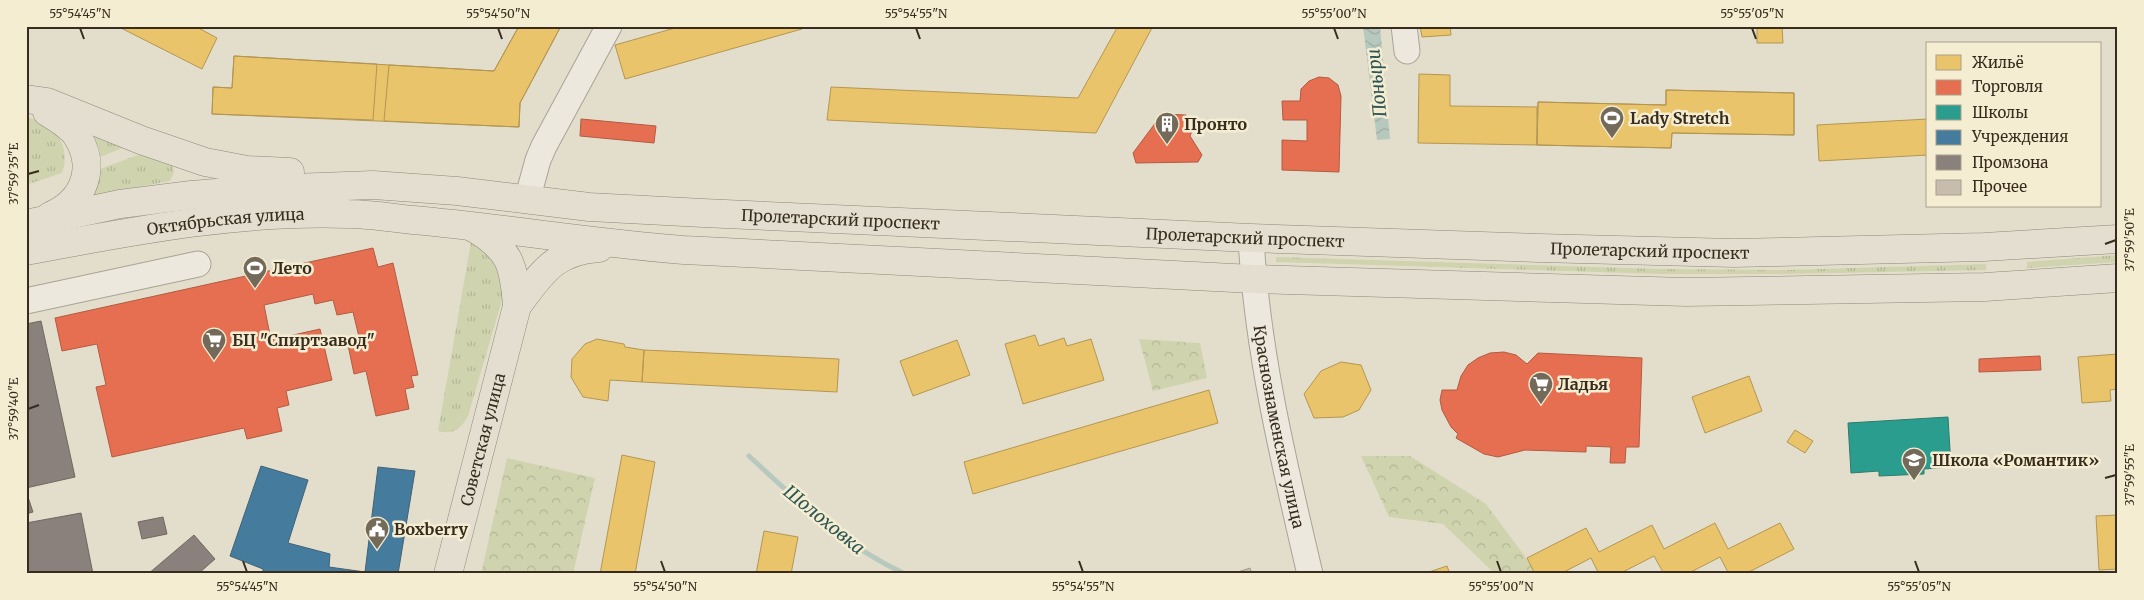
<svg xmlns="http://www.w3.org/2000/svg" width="2144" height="600" font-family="Merriweather,serif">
<defs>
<pattern id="grass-tufts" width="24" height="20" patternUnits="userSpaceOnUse" patternTransform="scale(1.25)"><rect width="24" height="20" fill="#d0d4ae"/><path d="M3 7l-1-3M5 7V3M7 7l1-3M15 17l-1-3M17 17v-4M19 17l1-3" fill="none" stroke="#b3b695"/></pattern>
<pattern id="forest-crowns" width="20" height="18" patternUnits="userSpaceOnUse" patternTransform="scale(1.25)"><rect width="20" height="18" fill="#d0d4ae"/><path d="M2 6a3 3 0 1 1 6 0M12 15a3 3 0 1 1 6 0" fill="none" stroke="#b3b695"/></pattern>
<pattern id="water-waves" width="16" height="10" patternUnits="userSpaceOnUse" patternTransform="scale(1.25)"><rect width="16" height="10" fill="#b7c9bf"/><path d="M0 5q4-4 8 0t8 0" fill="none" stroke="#9eada4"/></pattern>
</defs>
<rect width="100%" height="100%" fill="#e3decc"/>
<path fill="url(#grass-tufts)" d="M26,117C54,123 72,145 62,173L26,185Z
M92,129L130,145L100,157Z
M143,153L172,164L174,172L170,181L95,195L93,192L99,177L100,169Z
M471,242C498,253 504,269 503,297L468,416C461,429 453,435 438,431Z
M2118,255V262L2027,268V262Z
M1276,257L1659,269L1786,270L1986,264V270L1786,274H1658L1276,262Z"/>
<path fill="url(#forest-crowns)" d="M1139,339L1200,343L1207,378L1153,391Z
M1361,456H1410L1486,504L1538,574H1495L1443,524L1389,517Z
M507,458L595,478L573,574H481Z"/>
<path fill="url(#water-waves)" d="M1363,26H1380L1390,139L1377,140Z"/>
<path fill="#e9c46a" stroke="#b49653" d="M117,26H195L217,38L202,69Z
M519,26H561L520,103L519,127L384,121L389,65L494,71Z
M519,26H561L520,103L519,127L212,114L213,87L232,88L234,56L494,71Z
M682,26H801L802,29L625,79L615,45Z
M1118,26H1153L1096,133L827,120L831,87L1078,98Z
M1420,26H1450L1451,35L1422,37Z
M1757,26H1782L1783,43H1757Z
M234,56L377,64L373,120L212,114L213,87L232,88Z
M1419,74L1450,75V106L1537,107V145L1418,143Z
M1666,90L1794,93V135L1672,133L1671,148L1537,145L1538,102L1666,105Z
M1666,90L1794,93V135L1672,133L1671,148L1537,145L1538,102L1666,105Z
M1928,119V155L1819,161L1817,125Z
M1035,335L1039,346L1064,338L1067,346L1091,339L1104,380L1023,404L1005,344Z
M597,339L624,344L625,347L644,350L642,382L610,380L608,401L583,397L571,377L572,359L585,344Z
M957,340L970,375L913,396L900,361Z
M644,350L839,359L837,392L642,382Z
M2118,354V389L2110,390L2111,401L2082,403L2078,357Z
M1341,362L1361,365L1371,390L1359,410L1343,417L1314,418L1304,394L1321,371Z
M1749,376L1762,411L1705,433L1692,397Z
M1209,390L1218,423L973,494L964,462Z
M1795,430L1813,441L1805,453L1787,442Z
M622,455L655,462L635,574H600Z
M2118,515V569L2099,570L2096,516Z
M1715,523L1728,549L1780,523L1794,549L1745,574H1729L1720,557L1687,574H1664L1654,556L1619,574H1599L1591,558L1560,574H1535L1527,558L1586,528L1599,552L1652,525L1664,549Z
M764,531L798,537L791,574H756Z
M1447,566L1450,574H1423Z"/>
<path fill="#e76f51" stroke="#b25b41" d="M1319,77L1329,78L1338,85L1341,96L1339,172L1282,170V140L1307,141V120H1283L1282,101H1300L1301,89L1309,81Z
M1162,114L1186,115L1192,131L1190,136L1202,155L1198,162L1136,163L1133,153Z
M581,119L656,126L654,143L580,136Z
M373,248L378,267L393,263L418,375L411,376L414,387L405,389L409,409L376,416L366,371L354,374L347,340L359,337L353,312L337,315L333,300L315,304L313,294L264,305L271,340L320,329L332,380L286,391L289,405L277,408L282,431L247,439L244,428L112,457L96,387L106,385L97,344L62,351L55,318Z
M1504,352L1516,355L1527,364L1538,353L1642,358L1639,447H1626L1625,463H1610L1611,447L1586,446V452L1525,450L1498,457L1484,454L1456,438L1458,434L1451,427L1442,410L1440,400L1442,390H1457L1461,376L1468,365L1478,358L1490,353Z
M2040,356L2041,370L1979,372V359Z"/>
<path fill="#2a9d8f" stroke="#2e7b6d" d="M1948,417L1951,467L1924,469V474L1879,476V471L1851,473L1848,423Z"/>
<path fill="#457b9d" stroke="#416377" d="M261,466L308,480L288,543L330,554L329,567L365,572L378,467L415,471L398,574H263V569L230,556Z"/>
<path fill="#8a817c" stroke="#716860" d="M41,321L75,477L26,488V324Z
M26,491L33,512L26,514Z
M81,513L93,574H29L26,559V523Z
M163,517L167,534L142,539L138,522Z
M194,535L215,559L198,574H148Z"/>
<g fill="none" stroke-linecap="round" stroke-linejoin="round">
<path stroke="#b7c9bf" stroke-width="5" d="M749,456C799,502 843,545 905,574"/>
</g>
<path fill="#c7bcad" stroke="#a39a8b" d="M1250,568L1252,574H1232Z"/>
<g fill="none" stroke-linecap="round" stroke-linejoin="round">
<defs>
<g id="minor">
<path d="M1404,26L1407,51"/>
<path d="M527,200L538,160L544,146L609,26"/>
<path id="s1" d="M1251,238C1257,352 1284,463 1310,574"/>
<path d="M26,301L198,264"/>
</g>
<g id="major">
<path d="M26,99L47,102L141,140L205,162L247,170L290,172"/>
<path d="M47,112C57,118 67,124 75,133C98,166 85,201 50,216"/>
<path id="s2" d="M26,224L120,204L191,195L265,189L373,185L457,191L589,207L703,213L1251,238L1539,248L1734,253L1984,247L2118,239"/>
<path id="s3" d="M26,251C133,231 240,210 349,214C370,214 392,218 413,220C504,228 593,243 684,250L1253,279L1686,292L1985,287L2118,278"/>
<path d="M517,306C542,273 554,251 599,248"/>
<path id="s4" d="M448,574L517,306C514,264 510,249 472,227"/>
</g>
</defs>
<use href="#minor" stroke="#a8a395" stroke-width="27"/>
<use href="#major" stroke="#8e887c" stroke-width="29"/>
<use href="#minor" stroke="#ece8dd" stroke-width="25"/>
<use href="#major" stroke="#e3decf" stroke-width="28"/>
</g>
<path fill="none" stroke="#372c1d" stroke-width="2" d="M80,28L84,39M498,28L502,39M916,28L920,39M1334,28L1338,39M1752,28L1756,39M28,174L39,171M2105,244L2116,240M28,409L39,405M2105,478L2116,475M243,561L247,572M661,561L665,572M1079,561L1083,572M1497,561L1501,572M1915,561L1919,572"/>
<defs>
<symbol id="stadium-pin" viewBox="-11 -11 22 30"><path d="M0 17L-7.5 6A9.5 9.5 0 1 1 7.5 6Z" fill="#736a5a" stroke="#f5edd1"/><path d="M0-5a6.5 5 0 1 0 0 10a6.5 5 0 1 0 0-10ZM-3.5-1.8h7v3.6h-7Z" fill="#fff"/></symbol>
<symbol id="building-pin" viewBox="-11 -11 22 30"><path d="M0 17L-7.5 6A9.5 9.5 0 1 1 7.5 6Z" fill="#736a5a" stroke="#f5edd1"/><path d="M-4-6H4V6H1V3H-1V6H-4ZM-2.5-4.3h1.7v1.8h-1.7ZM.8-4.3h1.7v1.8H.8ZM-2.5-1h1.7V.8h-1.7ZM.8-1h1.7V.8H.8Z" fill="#fff"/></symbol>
<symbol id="supermarket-pin" viewBox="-11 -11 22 30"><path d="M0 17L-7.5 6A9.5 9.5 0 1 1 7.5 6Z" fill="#736a5a" stroke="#f5edd1"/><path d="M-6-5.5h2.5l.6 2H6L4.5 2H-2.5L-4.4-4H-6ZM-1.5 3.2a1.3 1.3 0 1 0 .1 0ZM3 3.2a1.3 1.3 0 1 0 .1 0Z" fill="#fff"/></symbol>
<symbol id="school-pin" viewBox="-11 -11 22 30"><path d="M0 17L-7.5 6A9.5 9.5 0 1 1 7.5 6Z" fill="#736a5a" stroke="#f5edd1"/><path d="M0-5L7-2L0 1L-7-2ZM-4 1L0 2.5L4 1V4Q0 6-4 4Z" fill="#fff"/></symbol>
<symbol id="civic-pin" viewBox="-11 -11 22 30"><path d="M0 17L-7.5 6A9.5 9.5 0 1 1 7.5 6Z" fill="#736a5a" stroke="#f5edd1"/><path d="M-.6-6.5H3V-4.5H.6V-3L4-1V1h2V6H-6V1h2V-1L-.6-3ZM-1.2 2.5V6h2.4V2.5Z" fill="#fff"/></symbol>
</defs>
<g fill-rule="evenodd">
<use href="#stadium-pin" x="1598" y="104" width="28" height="38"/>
<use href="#building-pin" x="1153" y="110" width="28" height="38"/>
<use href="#stadium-pin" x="241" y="254" width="28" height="38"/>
<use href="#supermarket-pin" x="200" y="326" width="28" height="38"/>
<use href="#supermarket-pin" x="1527" y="370" width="28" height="38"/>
<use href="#school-pin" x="1900" y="446" width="28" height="38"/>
<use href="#civic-pin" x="363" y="515" width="28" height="38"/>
</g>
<g text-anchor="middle" stroke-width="5" stroke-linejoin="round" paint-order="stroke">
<g font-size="16" font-weight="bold" fill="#372c1d" stroke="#f5edd1" text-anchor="start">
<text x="1630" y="124">Lady Stretch</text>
<text x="1184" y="130">Пронто</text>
<text x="272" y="274">Лето</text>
<text x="232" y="346">БЦ "Спиртзавод"</text>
<text x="1558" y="390">Ладья</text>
<text x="1932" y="466">Школа «Романтик»</text>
<text x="394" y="535">Boxberry</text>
</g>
<g font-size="16" fill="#372c1d" stroke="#f5edd1">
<text dy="6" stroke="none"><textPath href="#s2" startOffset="819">Пролетарский проспект</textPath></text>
<text dy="6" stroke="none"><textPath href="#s3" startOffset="202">Октябрьская улица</textPath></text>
<text dy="6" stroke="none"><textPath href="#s2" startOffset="1224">Пролетарский проспект</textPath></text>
<text dy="6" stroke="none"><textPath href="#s2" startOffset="1629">Пролетарский проспект</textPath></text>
<text dy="6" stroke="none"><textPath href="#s1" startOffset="191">Краснознаменская улица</textPath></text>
<text dy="6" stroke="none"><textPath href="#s4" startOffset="139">Советская улица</textPath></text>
</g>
<g font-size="18" font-style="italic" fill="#2d5656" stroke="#f5edd1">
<text transform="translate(1377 83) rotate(-96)" y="6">Поныри</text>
<text transform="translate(824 520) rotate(39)" y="6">Шолоховка</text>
</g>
</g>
<rect width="2144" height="600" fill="none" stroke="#f5edd1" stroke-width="55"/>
<rect x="1926" y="42" width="175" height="165" fill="#f5edd1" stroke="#a9a089"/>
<rect x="1936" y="55" width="25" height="15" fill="#e9c46a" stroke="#a9a089"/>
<text x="1972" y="68" font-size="15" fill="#372c1d">Жильё</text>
<rect x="1936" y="80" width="25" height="15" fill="#e76f51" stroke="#a9a089"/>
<text x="1972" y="92" font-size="15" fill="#372c1d">Торговля</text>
<rect x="1936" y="105" width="25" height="15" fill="#2a9d8f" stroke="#a9a089"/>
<text x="1972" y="118" font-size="15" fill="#372c1d">Школы</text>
<rect x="1936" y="130" width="25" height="15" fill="#457b9d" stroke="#a9a089"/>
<text x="1972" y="142" font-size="15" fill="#372c1d">Учреждения</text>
<rect x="1936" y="155" width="25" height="15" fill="#8a817c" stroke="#a9a089"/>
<text x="1972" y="168" font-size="15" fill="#372c1d">Промзона</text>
<rect x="1936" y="180" width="25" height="15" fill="#c7bcad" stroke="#a9a089"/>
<text x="1972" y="192" font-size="15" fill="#372c1d">Прочее</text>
<rect x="28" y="28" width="2088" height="544" fill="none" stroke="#372c1d" stroke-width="2"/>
<g font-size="12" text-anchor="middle" fill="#372c1d">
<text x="80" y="18">55°54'45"N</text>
<text x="498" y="18">55°54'50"N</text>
<text x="916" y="18">55°54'55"N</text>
<text x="1334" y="18">55°55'00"N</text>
<text x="1752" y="18">55°55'05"N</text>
<text transform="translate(14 174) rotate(-90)" y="4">37°59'35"E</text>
<text transform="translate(2130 240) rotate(-90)" y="4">37°59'50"E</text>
<text transform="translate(14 409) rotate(-90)" y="4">37°59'40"E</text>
<text transform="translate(2130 475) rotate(-90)" y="4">37°59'55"E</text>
<text x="247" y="591">55°54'45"N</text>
<text x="665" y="591">55°54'50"N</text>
<text x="1083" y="591">55°54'55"N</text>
<text x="1501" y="591">55°55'00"N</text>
<text x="1919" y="591">55°55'05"N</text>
</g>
</svg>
